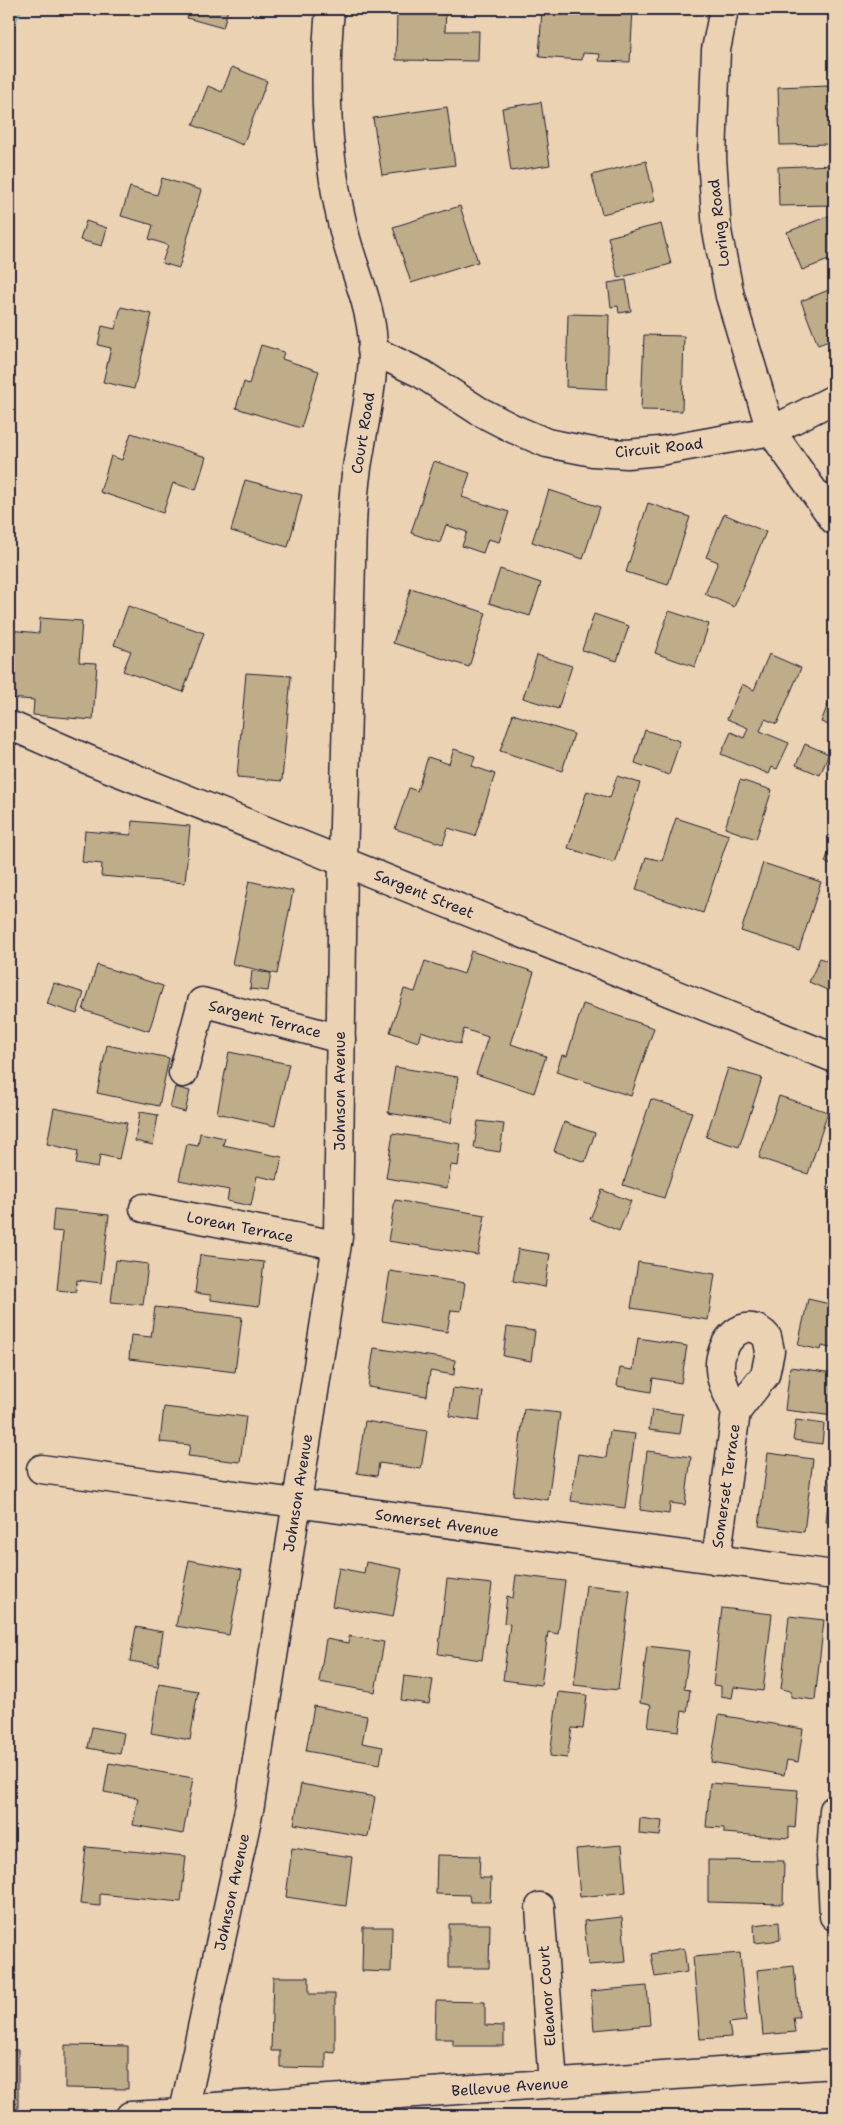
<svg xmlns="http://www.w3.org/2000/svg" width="843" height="2125" font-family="'Shantell Sans',sans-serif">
<rect width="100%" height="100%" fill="#ebd2b3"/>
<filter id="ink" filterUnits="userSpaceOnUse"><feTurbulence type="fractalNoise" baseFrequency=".02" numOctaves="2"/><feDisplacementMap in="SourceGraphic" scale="10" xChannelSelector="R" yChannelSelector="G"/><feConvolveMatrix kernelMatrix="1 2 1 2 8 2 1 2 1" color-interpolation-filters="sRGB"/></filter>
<g filter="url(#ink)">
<path fill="#8bdbe7" stroke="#6191a2" d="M9,9H22L9,35Z
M9,1493L12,1555L9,1584Z"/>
<path fill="#bfac88" stroke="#22223b" d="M190,9H228L223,28L187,18Z
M397,9H446L445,31H479L478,61L396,60Z
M542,9H633L630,62L599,61L600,54L583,53L582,60L539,57Z
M232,67L267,81L243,145L193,125L208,86L222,92Z
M829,85L831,144L780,145L778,87Z
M541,102L550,165L511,171L502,108Z
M447,107L455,165L382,175L373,118Z
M646,161L655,201L602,214L592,175Z
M834,165V205L779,206L778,167Z
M162,178L201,190L179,268L162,263L168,245L149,239L153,225L121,216L130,187L157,195Z
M460,206L478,262L411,283L393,227Z
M834,214V258L802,270L787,232Z
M86,221L107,228L102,246L80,240Z
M661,224L671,264L618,278L608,237Z
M626,280L631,311L619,313L618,306L611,307L608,283Z
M834,288V339L818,345L801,301Z
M121,307L152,314L134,389L103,382L111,348L98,345L102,326L115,329Z
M568,314L609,315L607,389L566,387Z
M644,335L684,336L682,411L641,410Z
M261,345L284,352L282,359L319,371L301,428L236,408L244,382L249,384Z
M131,433L206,457L196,490L173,483L163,513L100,492L111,456L122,460Z
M434,461L470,473L462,497L509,512L499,542L488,539L483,553L462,546L467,532L446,525L440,543L411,533Z
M245,480L302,495L288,547L231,531Z
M549,490L600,507L583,559L532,542Z
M648,503L690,517L668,585L626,572Z
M724,514L766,532L734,607L705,594L718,562L706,557Z
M500,569L541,583L530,616L489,603Z
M411,588L486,613L469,667L393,643Z
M128,606L204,633L183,692L123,671L131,651L114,645Z
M669,611L709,624L695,667L655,653Z
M594,614L629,626L617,661L582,650Z
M40,618L82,621L79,662L97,663L93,720L33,715L34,700L9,698V630L39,633Z
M769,654L801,668L777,724L765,719L760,731L789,743L777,769L772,767L769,774L721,754L731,732L744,738L748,728L727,719L742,684L754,690Z
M537,655L572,666L558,709L523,698Z
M246,673L291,676L282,781L237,777Z
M834,689V727L821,722Z
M513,714L574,734L562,771L500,751Z
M645,730L680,741L669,775L635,763Z
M805,744L829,754L820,775L796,765Z
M454,749L475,756L472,766L495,774L475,836L448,828L443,844L395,829L409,788L417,791L428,757L449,764Z
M617,776L640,783L614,863L568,848L587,791L610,798Z
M740,780L772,790L756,839L725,828Z
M676,818L729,835L703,913L636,890L646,857L662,861Z
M132,821L190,826L185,883L101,876L102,864L82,862L85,831L131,835Z
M834,839V867L825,862Z
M763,863L821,882L799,950L741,931Z
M249,881L293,891L277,974L232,964Z
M471,951L534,972L511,1044L546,1056L534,1093L476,1074L488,1037L464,1029L460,1044L421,1031L418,1042L390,1032L404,989L415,992L425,961L464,974Z
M820,958L834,964V993L809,982Z
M97,965L163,986L149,1031L83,1010Z
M252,971L271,973L268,991L250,989Z
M54,983L84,993L77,1014L47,1004Z
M583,1004L654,1028L631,1096L556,1072L562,1055L567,1056Z
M107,1045L169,1058L159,1106L97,1093Z
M229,1052L289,1064L275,1126L217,1113Z
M395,1067L458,1077L451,1123L388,1113Z
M728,1068L762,1078L739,1147L706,1137Z
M175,1087L190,1091L185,1112L170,1108Z
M779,1096L828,1112L808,1174L759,1158Z
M651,1099L692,1112L664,1198L623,1185Z
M54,1108L127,1123L119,1159L100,1155L98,1168L76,1164L78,1151L47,1144Z
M140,1112L158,1115L153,1145L135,1141Z
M478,1121L504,1124L500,1152L474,1148Z
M564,1122L595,1133L585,1162L554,1151Z
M200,1133L225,1138L223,1145L282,1157L277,1180L257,1176L251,1206L227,1201L229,1190L179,1180L187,1144L198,1146Z
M393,1133L461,1144L458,1166L451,1165L447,1188L386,1178Z
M834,1177V1199L828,1197Z
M602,1190L631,1201L619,1231L590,1219Z
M395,1200L485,1215L478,1255L388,1241Z
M54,1209L109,1215L101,1283L77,1280L76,1292L57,1290L63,1232L52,1231Z
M518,1249L550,1254L545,1287L513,1281Z
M200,1255L264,1262L259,1306L211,1300V1295L195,1293Z
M116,1260L148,1264L143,1305L111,1302Z
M638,1262L715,1274L708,1320L631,1308Z
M390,1271L465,1283L461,1311L451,1310L447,1332L382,1321Z
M808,1299L834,1305V1349L822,1346L821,1350L798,1345Z
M155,1307L242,1317L235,1372L129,1359L131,1335L151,1337Z
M507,1327L535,1331L531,1361L503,1356Z
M638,1338L687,1346L681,1383L653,1378L651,1392L617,1386L620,1368L633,1370Z
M374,1348L455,1360L454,1375L430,1371L427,1396L368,1387Z
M790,1367L834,1373V1416L785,1410Z
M453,1388L483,1392L479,1421L449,1416Z
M164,1407L246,1417L240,1462L188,1456L190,1445L160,1442Z
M524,1409L560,1413L548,1500L513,1495Z
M652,1410L683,1414L680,1434L649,1430Z
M796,1420L824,1424L822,1444L793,1440Z
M365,1421L427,1431L421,1469L379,1463L377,1476L357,1473Z
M610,1431L635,1434L625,1508L571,1501L578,1454L606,1458Z
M647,1451L691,1457L685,1505L670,1503L669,1514L640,1510Z
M768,1453L813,1459L804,1532L759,1526Z
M831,1475H834V1523L826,1522Z
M189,1560L242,1570L229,1635L176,1626Z
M366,1562L402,1569L393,1617L332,1606L339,1568L364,1573Z
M516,1575L565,1581L558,1634L548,1632L541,1685L503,1680L510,1624L504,1623L507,1596L513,1598Z
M447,1579L492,1584L482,1660L438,1654Z
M586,1585L630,1590L618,1690L574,1685Z
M722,1608L772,1614L763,1691L734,1687L732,1698L721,1696V1686L713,1685Z
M789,1616L824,1620L815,1700L791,1697V1691L781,1689Z
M136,1627L163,1632L158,1666L130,1661Z
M349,1636L384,1642L375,1692L319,1682L326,1639L348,1643Z
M647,1646L689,1651L684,1689L690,1690L687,1712L682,1711L679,1731L648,1727L651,1705L640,1703Z
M404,1676L433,1680L429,1704L401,1700Z
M159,1684L198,1691L190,1740L151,1733Z
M558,1692L587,1695L583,1729L572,1728L567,1758L550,1756Z
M314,1706L367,1716L362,1743L383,1747L380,1764L306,1751Z
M719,1715L803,1729L798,1762L787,1760L784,1775L711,1762Z
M92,1727L124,1733L120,1754L88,1748Z
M109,1763L193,1778L183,1834L133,1825L138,1798L104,1792Z
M710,1783L798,1790L795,1828L789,1827V1838L724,1833V1828L706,1827Z
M301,1784L375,1797L368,1837L294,1824Z
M640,1818L662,1821L660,1836L639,1834Z
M622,1845L626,1892L580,1897L576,1849Z
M86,1847L186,1856L181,1902L100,1894V1906L80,1904Z
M292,1848L352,1857L346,1906L286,1897Z
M437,1855L480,1856L479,1878H491L490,1902H470L469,1895L436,1894Z
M708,1860L784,1861L783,1904L708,1902Z
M622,1917L626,1962L588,1965L584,1921Z
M779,1922L780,1940L755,1943L754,1925Z
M449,1924H490L489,1968H449Z
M363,1927H392L391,1972L362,1971Z
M684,1948L687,1972L655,1977L651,1954Z
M740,1953L746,2021L729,2023L731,2037L700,2039L693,1957Z
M794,1966L799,2017H793L795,2032L763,2035L757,1970Z
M273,1977H309V1994H335V2053L326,2052V2068L280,2067V2051H271Z
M647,1986L650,2025L594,2030L591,1991Z
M436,2001L485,2002V2025L504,2026V2046H453V2039H435Z
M65,2045L128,2046V2089L65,2088Z
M9,2050H18V2109L9,2108Z
M824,2114L825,2116H788Z"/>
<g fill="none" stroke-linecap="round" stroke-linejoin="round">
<defs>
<path id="street" d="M724,9L716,50L712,157L717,231L730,296L771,431L834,520
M372,350L422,374L479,411L514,429L547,443L593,452L627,454L660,451L771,431L834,399
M14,727L89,760L834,1058
M183,1073L202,1002L341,1039
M144,1208L336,1245
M41,1469L834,1575
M716,1560L736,1412L765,1375L770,1351L767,1337C745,1312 718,1342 720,1369C721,1384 730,1398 736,1412
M834,1810L831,1856L834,1916
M540,1907L553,2084
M185,2109L834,2064
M130,2116L184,2113"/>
<path id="secondary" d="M183,2116L250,1805L338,1237L343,862L352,525C353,500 355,475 360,450C366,411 376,372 372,333C368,297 351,263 343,227C326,155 323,83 330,9"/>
</defs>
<use href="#street" stroke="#22223b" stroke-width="31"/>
<use href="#secondary" stroke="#22223b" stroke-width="31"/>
<path stroke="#22223b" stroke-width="3" stroke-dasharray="5 4" stroke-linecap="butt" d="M9,1565H12"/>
<use href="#street" stroke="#ebd2b3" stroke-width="28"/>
<use href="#secondary" stroke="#ebd2b3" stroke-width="28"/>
</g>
</g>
<g text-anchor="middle" stroke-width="4.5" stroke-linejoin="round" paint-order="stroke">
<g font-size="15" fill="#22223b" stroke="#ebd2b3">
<text transform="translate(719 223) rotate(-97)" y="5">Loring Road</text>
<text transform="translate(363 433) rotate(-81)" y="5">Court Road</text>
<text transform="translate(659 448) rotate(-6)" y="5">Circuit Road</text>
<text transform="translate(424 894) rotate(22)" y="5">Sargent Street</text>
<text transform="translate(265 1019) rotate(14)" y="5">Sargent Terrace</text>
<text transform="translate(340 1091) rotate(-90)" y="5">Johnson Avenue</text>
<text transform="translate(240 1227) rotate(11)" y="5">Lorean Terrace</text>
<text transform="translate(726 1486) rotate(-82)" y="5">Somerset Terrace</text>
<text transform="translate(298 1493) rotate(-81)" y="5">Johnson Avenue</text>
<text transform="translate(437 1523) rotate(8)" y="5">Somerset Avenue</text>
<text transform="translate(232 1892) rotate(-78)" y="5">Johnson Avenue</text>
<text transform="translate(547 1996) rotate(-94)" y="5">Eleanor Court</text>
<text transform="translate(510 2087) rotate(-4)" y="5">Bellevue Avenue</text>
</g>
</g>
<rect width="843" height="2125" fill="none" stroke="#ebd2b3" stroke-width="30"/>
<rect x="15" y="15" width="813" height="2095" fill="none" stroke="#22223b" stroke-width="2" filter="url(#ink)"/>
</svg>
